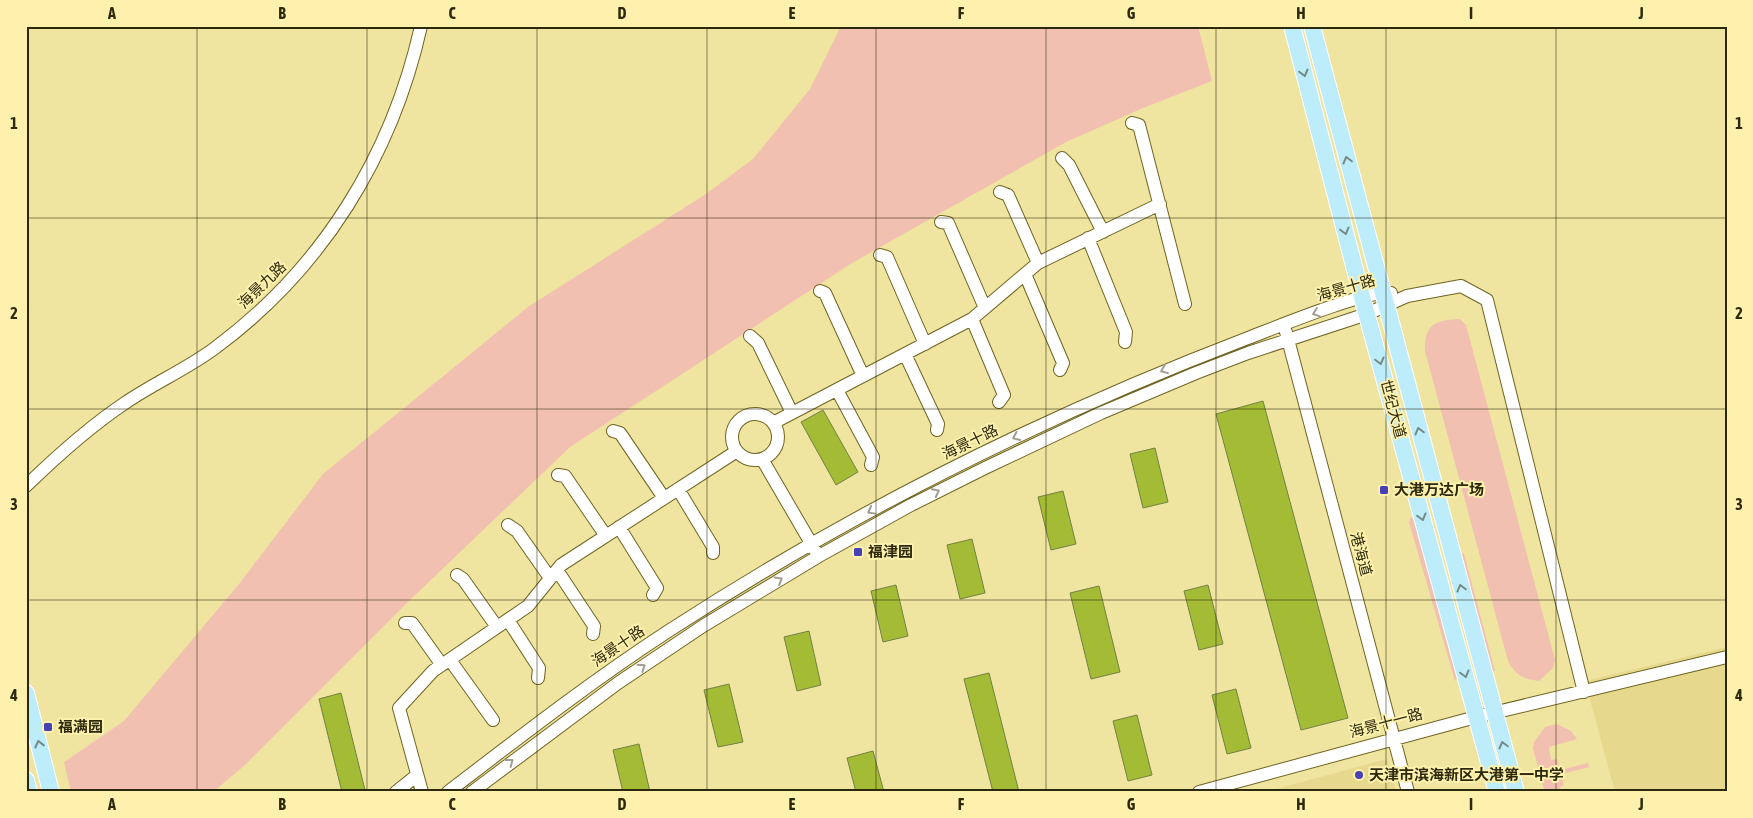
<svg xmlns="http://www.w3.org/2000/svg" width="1753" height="818" font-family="'Asap Condensed','Noto Sans SC',sans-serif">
<rect width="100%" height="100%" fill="#efe4a0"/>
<path fill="#e6d88d" d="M1727,647V792H1615L1585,681Z
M1387,759L1396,792H1265Z"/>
<path fill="#f1c0b0" d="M841,26H1198L1212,81L1143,108L1066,142L852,263L570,447L411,599L245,765L213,792H71L64,762L124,721L239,584L323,474L528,307L706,194L753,159L810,89Z
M1460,319L1466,325L1555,660L1553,668L1539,681C1522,679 1516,675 1508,661L1425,351C1424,324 1436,320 1460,319Z
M1411,517L1415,520L1458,678L1455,681L1409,522Z
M1459,551L1464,554L1495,671H1492Z
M1557,724L1571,731L1577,739L1549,747L1551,760L1557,759L1560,770L1588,763L1589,767L1562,774L1564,785L1560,787L1561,792H1545L1533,749L1534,742L1545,727Z"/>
<path fill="#a3bb35" stroke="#738144" d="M1263,401L1348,718L1301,730L1216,414Z
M823,410L858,472L836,485L801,422Z
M1155,448L1168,502L1143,508L1130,454Z
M1063,491L1076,544L1051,550L1038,497Z
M972,539L985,593L960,599L947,545Z
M896,585L908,636L883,642L871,591Z
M1208,585L1223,644L1199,650L1184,591Z
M1099,586L1120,672L1091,679L1070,593Z
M809,631L821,685L797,691L784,637Z
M989,673L1019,792H993L964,679Z
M729,684L743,742L718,747L704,690Z
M1236,689L1251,748L1227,754L1212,695Z
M341,693L365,790L357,792H342L319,699Z
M1137,715L1152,775L1128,781L1113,721Z
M639,744L650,792H623L613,750Z
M873,751L884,792H856L847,758Z"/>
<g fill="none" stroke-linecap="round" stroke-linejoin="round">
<defs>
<path id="minor" d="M1132,123L1139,125L1185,304
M1062,158L1069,165L1103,232
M1000,192L1008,195L1038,263
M941,222L948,223L985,308
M1088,238L1126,332L1125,342
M880,255L887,257L925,344
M1025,274L1063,363L1060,370
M820,291L825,293L863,376
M972,319L1004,395L999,402
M1286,332L1408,792
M750,336L758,343L792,413
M905,354L938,424L937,430
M837,390L873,457L871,465
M732 437a23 23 0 1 1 46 0a23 23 0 1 1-46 0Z
M773,423L972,319L1038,263L1160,204
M613,431L620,433L664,498
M762,459L815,550
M558,475L565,476L606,536
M26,486C57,456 89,427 125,403C154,383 187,369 215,348C322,269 392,156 421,26
M678,489L713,547V553
M508,525L517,531L550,578
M619,527L657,588L653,595
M557,570L594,626L593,634
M457,575L463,579L497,627
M508,620L539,668L538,678
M405,623H412L442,665
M450,660L493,720
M396,792L416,776
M422,792L399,708L433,671L528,606L561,565L737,451
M448,792C521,736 593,680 670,630C852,512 1046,415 1248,338C1277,327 1366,290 1391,293
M472,792L618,683L703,626L819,556L911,505L985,468L1101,413L1196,373L1248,353L1367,314L1407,296L1461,286L1487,300L1584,692
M1199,792L1476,717L1727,657"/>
<path id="major" d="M1292,26L1362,297L1497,792
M1312,26L1516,792
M26,693L51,792
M26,780L29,792"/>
</defs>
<use href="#minor" stroke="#6f6421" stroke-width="14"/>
<use href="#major" stroke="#fff" stroke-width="18"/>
<use href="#minor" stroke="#fff" stroke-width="12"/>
<use href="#major" stroke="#bdecfb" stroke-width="16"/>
</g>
<defs><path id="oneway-chevron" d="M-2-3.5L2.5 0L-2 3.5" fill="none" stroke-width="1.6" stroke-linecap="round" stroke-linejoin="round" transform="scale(1.25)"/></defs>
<g stroke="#758a84">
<use href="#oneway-chevron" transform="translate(1304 73) rotate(75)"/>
<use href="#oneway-chevron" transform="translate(1347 160) rotate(-105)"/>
<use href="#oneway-chevron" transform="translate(1345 231) rotate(75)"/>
<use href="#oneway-chevron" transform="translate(1380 361) rotate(75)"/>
<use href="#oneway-chevron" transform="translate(1419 431) rotate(-105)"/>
<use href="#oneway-chevron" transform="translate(1422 517) rotate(75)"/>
<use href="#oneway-chevron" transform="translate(1461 588) rotate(-105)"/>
<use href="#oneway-chevron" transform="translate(1465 674) rotate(75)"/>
<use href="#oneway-chevron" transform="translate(39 744) rotate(-104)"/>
<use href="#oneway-chevron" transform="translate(1503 745) rotate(-105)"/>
</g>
<g stroke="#a09f92">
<use href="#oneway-chevron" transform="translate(1316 313) rotate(161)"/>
<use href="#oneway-chevron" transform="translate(1164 370) rotate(158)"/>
<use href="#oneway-chevron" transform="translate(1016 437) rotate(155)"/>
<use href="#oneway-chevron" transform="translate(936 492) rotate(-27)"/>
<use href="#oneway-chevron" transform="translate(871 511) rotate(151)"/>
<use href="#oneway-chevron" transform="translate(779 580) rotate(-31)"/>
<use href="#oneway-chevron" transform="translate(642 667) rotate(-34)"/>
<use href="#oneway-chevron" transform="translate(510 762) rotate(-37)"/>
</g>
<path fill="none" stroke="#2d290d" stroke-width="1" stroke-opacity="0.55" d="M197,26V792M367,26V792M537,26V792M707,26V792M876,26V792M1046,26V792M1216,26V792M1386,26V792M1556,26V792M26,218H1727M26,409H1727M26,600H1727"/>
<g fill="#4840b6" stroke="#fdf1ad" stroke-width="2">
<rect x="1379" y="485" width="10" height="10" rx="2.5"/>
<rect x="853" y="547" width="10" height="10" rx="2.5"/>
<rect x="43" y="722" width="10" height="10" rx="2.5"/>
<circle cx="1359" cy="775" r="5"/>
</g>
<g text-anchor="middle" stroke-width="4" stroke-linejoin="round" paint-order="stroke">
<g font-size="15" fill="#2d290d" stroke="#fdf1ad">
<text transform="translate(262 285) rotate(-44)" y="5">海景九路</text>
<text transform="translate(1346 288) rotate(-16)" y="5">海景十路</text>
<text transform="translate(1393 409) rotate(75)" y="5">世纪大道</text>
<text transform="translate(970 442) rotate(-26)" y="5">海景十路</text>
<text transform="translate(1361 554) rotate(75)" y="5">港海道</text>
<text transform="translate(618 646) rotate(-34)" y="5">海景十路</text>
<text transform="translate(1386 723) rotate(-15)" y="5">海景十一路</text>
</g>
<g font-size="15" font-weight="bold" fill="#2d290d" stroke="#fdf1ad" text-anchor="start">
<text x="1394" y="495">大港万达广场</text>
<text x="868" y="557">福津园</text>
<text x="58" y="732">福满园</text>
<text x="1369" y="780">天津市滨海新区大港第一中学</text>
</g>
</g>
<rect width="1753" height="818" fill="none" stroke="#fdf1ad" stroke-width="55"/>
<rect x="28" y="28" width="1698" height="762" fill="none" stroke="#2d290d" stroke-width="2"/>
<g font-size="16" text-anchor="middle" font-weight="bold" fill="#2d290d">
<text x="112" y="19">A</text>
<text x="282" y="19">B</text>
<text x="452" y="19">C</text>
<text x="622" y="19">D</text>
<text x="792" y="19">E</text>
<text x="961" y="19">F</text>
<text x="1131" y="19">G</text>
<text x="1301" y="19">H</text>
<text x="1471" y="19">I</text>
<text x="1641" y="19">J</text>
<text x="14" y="129">1</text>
<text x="1739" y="129">1</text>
<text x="14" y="319">2</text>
<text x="1739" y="319">2</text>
<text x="14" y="510">3</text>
<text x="1739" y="510">3</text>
<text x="14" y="701">4</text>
<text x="1739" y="701">4</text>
<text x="112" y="810">A</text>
<text x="282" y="810">B</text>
<text x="452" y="810">C</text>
<text x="622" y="810">D</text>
<text x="792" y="810">E</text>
<text x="961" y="810">F</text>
<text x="1131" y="810">G</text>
<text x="1301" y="810">H</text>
<text x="1471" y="810">I</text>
<text x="1641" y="810">J</text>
</g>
</svg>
